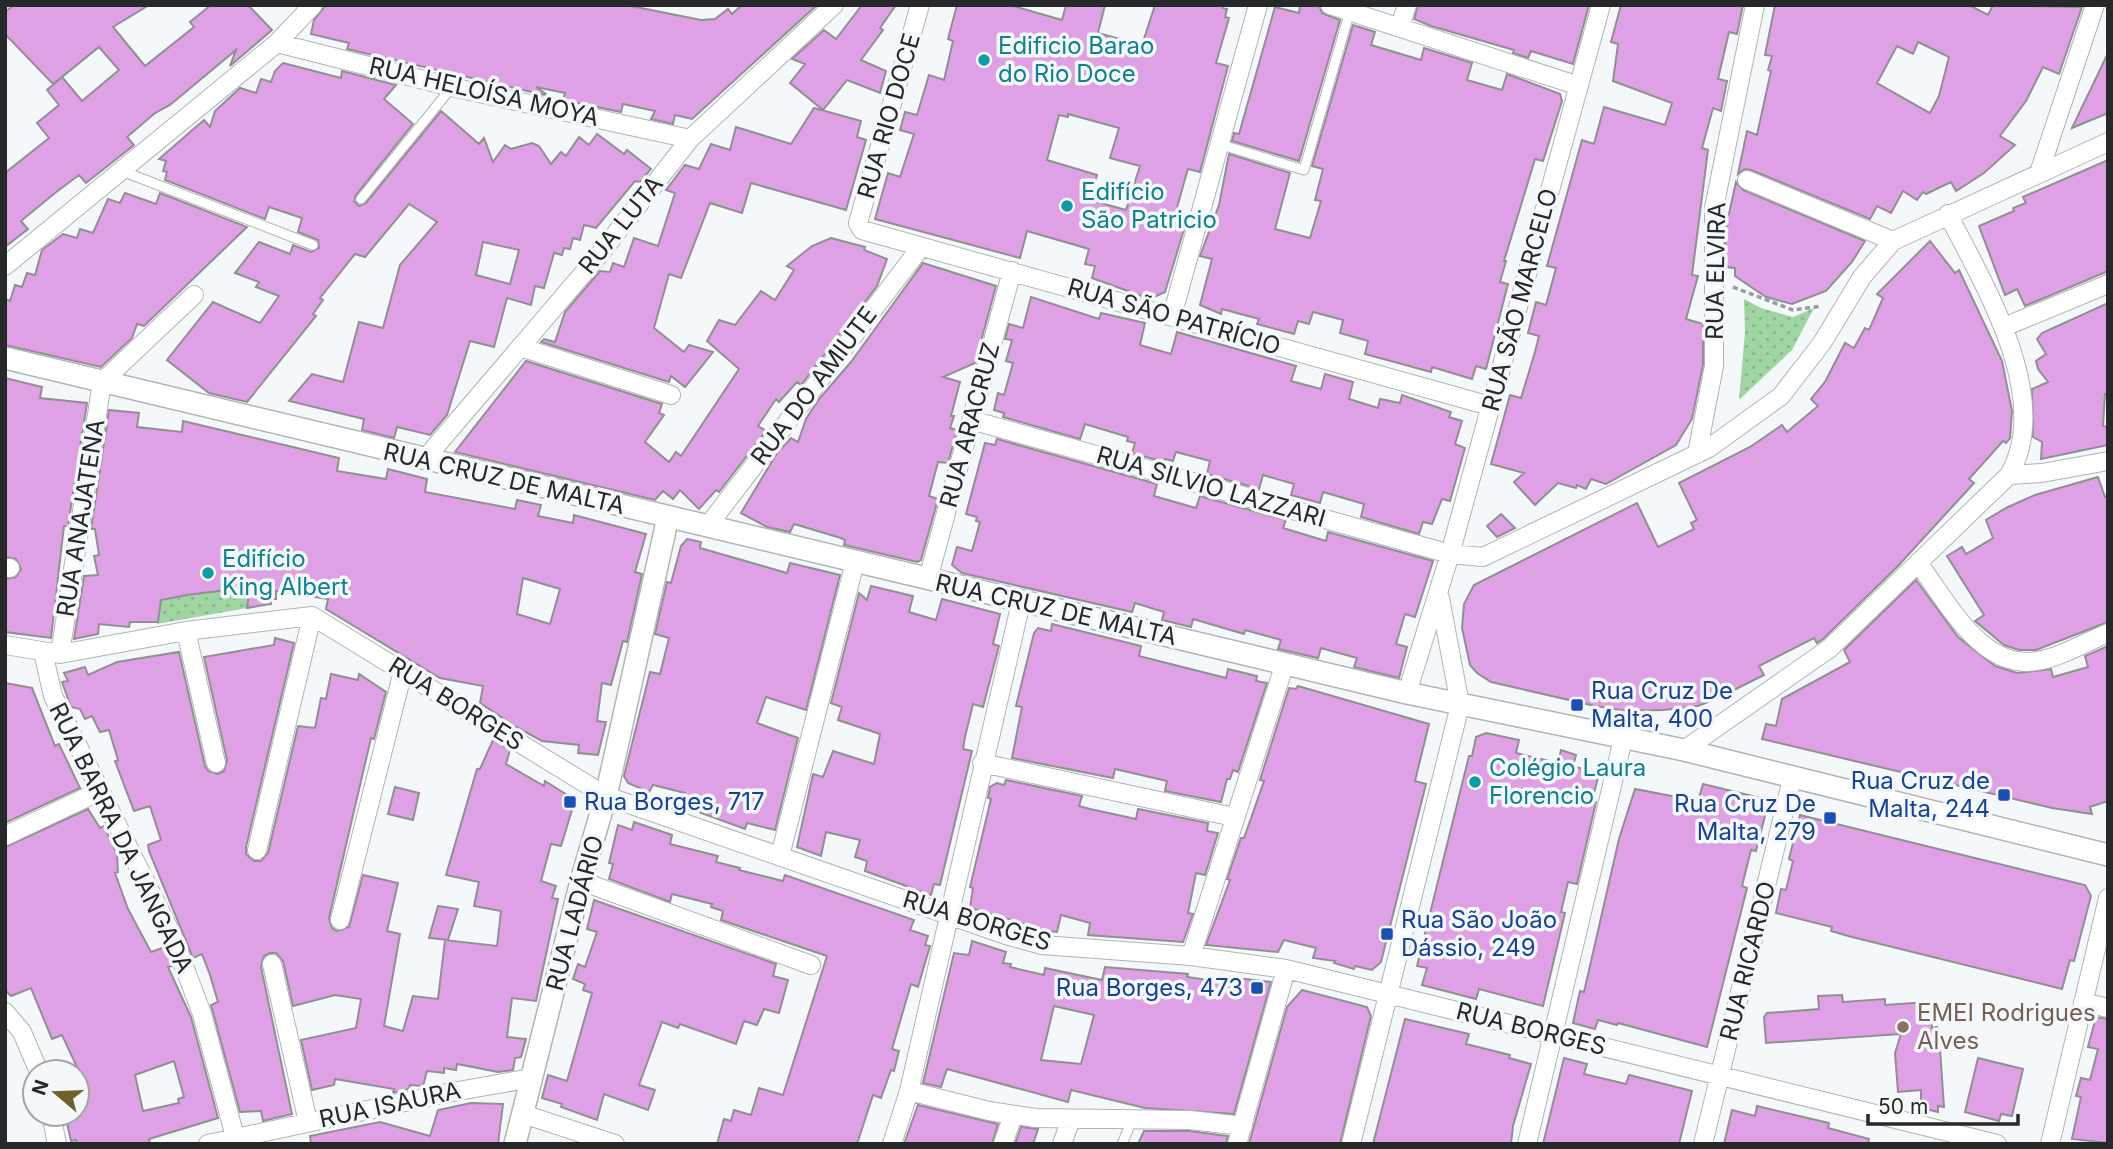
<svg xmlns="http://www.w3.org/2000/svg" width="2113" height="1149" font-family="Inter,sans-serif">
<defs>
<pattern id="park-dots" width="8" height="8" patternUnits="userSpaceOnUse" patternTransform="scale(1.75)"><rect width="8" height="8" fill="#9fd5a2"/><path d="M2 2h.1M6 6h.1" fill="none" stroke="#89b78c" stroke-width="1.8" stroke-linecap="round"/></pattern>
</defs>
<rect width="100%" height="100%" fill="#f5f8fa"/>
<path fill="url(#park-dots)" d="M1744,299L1761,308L1793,317L1814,308L1792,350L1739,400L1745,332Z
M250,586L247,608L157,624L161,600Z"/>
<path fill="#dfa1e6" stroke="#918f91" stroke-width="2" fill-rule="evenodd" d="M14,5H149L113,27L145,66L194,27L190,22L211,5H248L272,30L230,66L236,50L170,105L155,113L127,137L134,145L86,183L79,175L55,193L21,221L28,229L5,247V173L49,138L37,123L59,105L47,90L62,77L53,84L5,34V12ZM99,47L119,70L82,101L62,77Z
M326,5H626L701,20L715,19L728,9L732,14L742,5H817L692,119L675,115L673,124L651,119L655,111L623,104L621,112L563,100L565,93L536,87L549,96L347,49L349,43L311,34L314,20Z
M862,5H896L880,28L883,30L861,60L886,71L880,93L847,80L823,110L790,83L805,64L792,59L824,30L836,39Z
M957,5H1010L1062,20L1066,5H1105L1098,33L1142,45L1155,5H1224L1223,8L1227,9L1225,17L1229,18L1216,63L1228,66L1200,172L1188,169L1185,179L1173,222L1185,226L1165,292L1150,299L1092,278L1095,266L1085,264L1089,249L1027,231L1020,258L875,219L888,173L900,177L914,134L900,130L905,112L917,115L929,75L944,80L953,41L948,39ZM1068,114L1119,128L1110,158L1140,166L1126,210L1090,200L1097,175L1047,160L1059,115L1068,117Z
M1300,5H1319L1322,13L1340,20L1299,161L1232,141L1234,133L1239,134L1275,7L1299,13Z
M1418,5H1589L1573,64L1531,51L1528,58L1513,53L1514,50L1431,26L1414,19Z
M1621,5H1743L1737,34L1729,32L1718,79L1727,81L1721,111L1713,108L1702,148L1708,150L1692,275L1698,276L1686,319L1703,324V365L1692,419L1676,445L1606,484L1591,479L1586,489L1577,485L1576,488L1558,483L1535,505L1514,482L1524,473L1491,464L1510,395L1521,398L1535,352L1539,336L1528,333L1536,302L1546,305L1556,268L1547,266L1582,140L1594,144L1604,107L1665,125L1672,103L1613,81L1618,44L1611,42Z
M1775,5H1969L1988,15L1993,5L2082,7L2059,74L2043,67L2026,101L2000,136L2015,145L1984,173L1956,191L1951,182L1926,194L1923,192L1917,200L1903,191L1891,213L1877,206L1870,219L1751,170L1745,169L1738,174L1747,131L1757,135L1771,71L1768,70L1772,56L1765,55ZM1918,42L1949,57L1939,96L1930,113L1877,83L1897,46L1913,54Z
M1353,25L1375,32L1371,45L1421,60L1424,48L1472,63L1467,80L1502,90L1507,74L1560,94L1562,101L1543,161L1535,159L1504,261H1506L1500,282L1508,284L1486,369L1476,366L1472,379L1432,367L1431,372L1365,354L1368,341L1340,333L1343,320L1313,312L1309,324L1298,321L1294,334L1257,324L1259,319L1222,309L1221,314L1200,305L1212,259L1200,256L1219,205L1229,154L1290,173L1275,229L1310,238L1321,201L1315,200L1323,169L1312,166Z
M2108,53V113L2072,128Z
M283,63L341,78L342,71L396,85L384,99L413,124L356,195L354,201L359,206L366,203L441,111L479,144L484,138L493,162L505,145L511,149L532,143L539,146L551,164L561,152L566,156L579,137L589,145L597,134L624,154L627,150L651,169L640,182L635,181L596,228L584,225L580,240L573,238L570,249L564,248L562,255L554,253L544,288L535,286L531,305L507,298L494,347L470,341L447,415L430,435L397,427L394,438L362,430L364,419L289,401L312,374L343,382L359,322L383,328L400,265L437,222L409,204L365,257L355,254L320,298L323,300L313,314L316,316L247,402L209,393L167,360L213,302L260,323L279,296L256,287L259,282L235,273L259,242L290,254L293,245L311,252L319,248L318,240L298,232L302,218L269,207L265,219L165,180L167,172L163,171L166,161L159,159L204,120L210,127L215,111L240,88L256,93L261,79L271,82L275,71ZM483,242L519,250L510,284L476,275Z
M814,108L861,121L857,137L866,140L846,210L751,183L742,213L710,203L681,278L669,274L654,328L684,352L689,345L713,352L685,387L671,376L669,382L541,342L544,339L555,342L565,312L600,271L610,272L613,263L624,267L634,238L658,246L675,193L666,190L685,165L699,169L711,144L730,150L736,127L791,144Z
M2108,160V271L2025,306L2017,289L2005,295L1979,226L2014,211L2013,208L2026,203L2023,197Z
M1736,182L1743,190L1865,241L1852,262L1826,291L1792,304L1766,297L1735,276V268L1725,267V232Z
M125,193L156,204L160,193L247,227L144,326L137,324L132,338L101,367L5,345V299L10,301L15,285L22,287L27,273L35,275L42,250L63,234L77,238L80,229L93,233L108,199L120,203Z
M831,238L865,247L864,250L887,259L877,286L801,385L797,382L779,402L776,399L758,426L766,431L719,492L716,490L699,509L680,490L673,499L663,491L655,500L455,452L526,361L662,404L659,413L664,415L645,442L669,462L676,452L681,456L739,369L707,341L719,320L735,325L761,291L775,300L794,270L787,266L812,246Z
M1930,241L1955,273L1959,270L2002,361L2012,411L2010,438L2006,443L2003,441L1969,479L1974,483L1897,567L1823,639L1817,643L1814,638L1759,666L1764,675L1718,698L1698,706L1664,710L1627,711L1595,706L1491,682L1477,673L1470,665L1462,628L1464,604L1474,585L1637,503L1658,547L1694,529L1691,523L1697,520L1679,483L1750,447L1782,425L1787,432L1818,406L1811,399L1825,382L1845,343L1854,348L1865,328L1869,330L1883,298L1877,294Z
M923,263L996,286L975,363L943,377L960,382L951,416H954L950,428L957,430L948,463L938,462L929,496L938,499L921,560L917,562L844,545L845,540L841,538L794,524L790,532L767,527L741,513L777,453L791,438L798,442L806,419L819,399L851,362Z
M1031,297L1099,319L1101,313L1145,323L1140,345L1171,354L1177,332L1296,366L1291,381L1321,389L1325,374L1353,382L1349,399L1378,408L1380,399L1400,403L1402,395L1451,412L1449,417L1462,421L1455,444L1465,448L1450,501L1442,499L1432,524L1423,522L1419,534L1361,517L1364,504L1323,492L1320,503L1291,495L1294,484L1263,475L1259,489L1207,474L1210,461L1176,452L1173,461L1165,459L1164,462L1132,453L1135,443L1127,441L1128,437L1085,424L1080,439L1003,417L1004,413L994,410L998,393L1004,395L1013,363L1006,361L1012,340L1005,339L1009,324L1023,328Z
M2108,303V394H2105L2103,426L2108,427V445L2041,459L2042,442L2033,437L2032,389L2048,382L2038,369L2036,361L2046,354L2037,339L2042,333Z
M5,378L42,387L40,398L87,403L68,526H64L51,638L5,632V579L16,577L21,569L16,559L5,557Z
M109,410L139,413L137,427L182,432L183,421L339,458L337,471L386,479L388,469L427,479L425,492L515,509L517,500L541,505L538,516L573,523L574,515L646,534L635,572L642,574L627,642L623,641L611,685L602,683L597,721L606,722L598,755L578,753L579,745L542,741L516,727L480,703L483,686L440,678L326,609L328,599L276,591V599H271V604L247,608L250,587L187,595L161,600L158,622H130L129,627L99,624L98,634L74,639L84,576L98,575L94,556L99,555L95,529H91ZM523,578L560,589L550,624L517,614Z
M997,439L1157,484L1154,496L1196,508L1200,496L1286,520L1283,528L1326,541L1328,532L1433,561L1415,617L1405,614L1396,644L1407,647L1399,678L1354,667L1357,658L1321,648L1318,658L1278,649L1281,640L1245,630L1244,634L1193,619L1191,627L1162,620L1164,612L1135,603L1132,612L962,573L952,565L957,547L972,551L980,522L976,521L977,517L966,514L985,443L995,445Z
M2098,477L2105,497L2108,495V622L2036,650H2019L2004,645L1975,621L1984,615L1947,556L1962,547L1966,554L1993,538L1986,520L2006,508L2035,495Z
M1501,514L1515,528L1497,537L1487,526Z
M687,539L701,542L700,548L787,573L790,563L840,575L806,710L766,697L757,723L798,738L775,830L747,823L745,829L693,810L696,799L684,796L685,793L653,785L649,792L628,783L624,776L650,672L660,674L669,638L655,634L667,582L671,583L681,546Z
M1916,580L1958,637L1995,666L2017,673L2051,669L2053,677L2088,667L2085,656L2108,646V801L2090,807L2092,814L2052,808L1762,739L1766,724L1776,726L1782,699L1850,662L1844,650Z
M871,586L913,596L909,612L936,620L942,599L1000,614L993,644L999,646L983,707L973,704L965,737L963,749L972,751L940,885L934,884L931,895L865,871L867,861L855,857L860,840L826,832L821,856L797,847L813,774L823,777L833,751L874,764L880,734L838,720L842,707L831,703L859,593L867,600Z
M1052,624L1141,646L1139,656L1226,678L1228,669L1236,671L1257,676L1256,681L1267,683L1238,772L1233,770L1230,779H1227L1221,802L1165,791L1167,781L1115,769L1113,778L1012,758L1022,707L1016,706L1034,633L1038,628L1051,631Z
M275,638L294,643L246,847V854L254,861H261L268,853L298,726L315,728L321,698L326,699L331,674L358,680L359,674L386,692L374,739L371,738L329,918L332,928L337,931L349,927L363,875L398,883L387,931L400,934L384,1026L403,1031L413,996L438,999L445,940L497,946L501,911L474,906L479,882L446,875L477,769H480L493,740L510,750L506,764L544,786L545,781L575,800L561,846L551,844L541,881L556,886L552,898L558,899L536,1001L512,998L507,1037L526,1039L521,1057L515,1058L513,1070L498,1072L457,1064L456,1070L444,1068V1073L427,1071L423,1086L410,1085L409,1089L393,1093L394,1089L335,1079L334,1085L312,1090L301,1040L356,1028L361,999L335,995L293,1006L283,961L276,953H270L264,956L261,967L292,1114L263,1121L261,1111L240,1112L211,1005L218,1002L210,975L202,954L193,958L149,851L148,845L161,840L150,806L134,811L115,761L118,760L109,730L100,732L92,716L85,719L80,709L71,707L62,682L68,681L64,673L85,667L88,675L117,662L179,652L205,766L208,771L218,774L224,771L227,760L204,657L274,645Z
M5,683L32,688L55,746L59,744L80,788L5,823Z
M1298,686L1429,724L1415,781L1426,784L1381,962L1372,970L1355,966L1354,969L1334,963L1335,961L1313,958L1316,948L1284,940L1278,952L1206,945L1230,880L1227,879L1241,838H1244L1256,804L1264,781L1260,780L1289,688L1296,689Z
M1486,733L1519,740L1516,753L1558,763L1561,750L1576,755L1573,766L1599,774L1592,801L1596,802L1577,884L1568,882L1561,912L1565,913L1543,1006L1479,989L1476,999L1422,985L1427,968L1417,966L1469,756H1472L1476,737Z
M1006,780L1082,796L1079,806L1090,809L1136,819L1138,809L1208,823L1207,831L1218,833L1205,875L1196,873L1188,913L1193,914L1183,942L1088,935L1090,923L1061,915L1057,932L1048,931L970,908L973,888L970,887L991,799L988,798L990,787L997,783L1004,785Z
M1703,784L1769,800L1756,851L1751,850L1742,886L1747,888L1707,1047L1618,1023L1617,1025L1598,1020L1595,1029L1573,1023L1580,991L1584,992L1619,839L1635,789L1698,801Z
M395,787L419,793L413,820L388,814Z
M88,809L100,828L104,826L117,854L118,872L115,873L128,909L151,952L165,947L172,966L168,967L191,1017L218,1118L149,1139L150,1144H77L76,1140L71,1141L65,1114H77V1067L62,1035L52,1039L31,988L11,996L5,990V847ZM174,1061L184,1097L178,1099L179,1103L143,1111L135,1075Z
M1800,815L2085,885L2091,896L2074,961L2070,960L2062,989L1852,937L1831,931L1832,927L1776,913L1781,889L1786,890L1793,861L1789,859Z
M634,822L672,835L670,844L718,856L716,862L740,868L739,870L783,881L785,875L914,920L910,930L928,936L925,945L930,946L918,987L911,984L892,1049L899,1051L894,1071L891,1070L881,1098L873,1095L857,1144H717L724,1119L731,1121L734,1110L751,1115L759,1088L783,1095L827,956L721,920L723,911L711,907L712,904L672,894L670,902L609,879L613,864L609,863L618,825L632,830Z
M594,900L776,964L773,976L788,980L779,1013L764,1009L757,1025L744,1021L736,1044L680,1024L678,1028L662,1022L639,1085L655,1090L648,1110L604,1094L597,1120L561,1107L562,1104L542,1098L548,1075L567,1081L592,993L583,990L585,984L573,979L578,964L585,967L597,932L587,929Z
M438,906L458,909L448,940L429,938Z
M972,941L1006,952L1003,963L1011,964L1010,967L1044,975L1045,968L1102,980L1105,967L1188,974L1187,977L1236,984L1237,978L1271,982L1234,1114L1145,1108L1071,1090L1068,1102L947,1069L941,1087L923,1083L954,953L969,955ZM1054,1006L1094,1015L1081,1064L1041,1060Z
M1302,990L1367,1007L1371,1016L1340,1144H1249L1287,1007Z
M1842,995L1843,1002L1885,999V1005L1927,1002V1005H1930L1932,1028L1937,1027L1940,1049L1944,1107L1938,1106V1112L1921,1108V1090L1898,1092L1895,1053L1901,1034L1766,1043L1764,1017L1767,1013L1819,1009L1818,996Z
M2096,1017L2108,1019V1143L2072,1139L2081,1097L2076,1096L2081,1078L2090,1080L2098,1049L2088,1047Z
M1405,1019L1469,1034L1466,1044L1510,1055L1509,1058L1531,1064L1513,1126L1511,1144H1373Z
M1564,1058L1587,1064L1584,1074L1626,1084L1629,1075L1692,1091L1679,1144H1543Z
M1978,1058L2023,1069L2012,1116L2001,1114L1999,1121L1965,1112Z
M471,1103L503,1104L498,1144H311L310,1136L380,1122L430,1136L438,1110Z
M918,1105L998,1124L992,1144H904Z
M1757,1106L1829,1123L1828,1128L1869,1139L1868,1144H1724L1732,1110L1755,1116Z
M1021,1127L1038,1129L1033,1144H1015Z
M1144,1131H1189L1228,1136L1226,1144H1138Z"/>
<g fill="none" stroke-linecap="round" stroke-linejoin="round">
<defs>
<path id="service" d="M1219,144L1304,170L1350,11
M122,171L313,245
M361,199L452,87
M1122,1144L1133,1118"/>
<path id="minor" d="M920,5L858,223L862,230L1490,406
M1330,5L1579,86
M1400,27L1407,5
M277,43L452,87L690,139
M2039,173L2095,5
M1747,180L1893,241
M5,266L277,43L313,5
M1172,316L1258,5
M2004,327L2108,284
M520,347L671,395
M971,420L1450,554L1483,557L1709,448L1781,396L1822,343L1862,277L1893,241L2108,142
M1697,454L1714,366V208L1755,5
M424,460L599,255L690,139L834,5
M2009,475L2042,473L2108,461
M707,527L921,247
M1918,563C1946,599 1981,671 2037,661C2061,657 2086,642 2108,633
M5,568H10
M928,579L1012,271
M186,631L216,763
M5,645L60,654L186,631L312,616L606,796L1006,935L1042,945L1191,956L1286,969L1997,1144
M43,652L53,696L173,937L202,1014L237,1144
M60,654L102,382L194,295
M1407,693L1450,554L1601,5
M1684,750L1830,648L2009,475C2054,397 1983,284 1948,214
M982,763L1234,817
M5,836L98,792
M257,850L312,616
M780,856L855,562
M581,881L811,965
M340,920L403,671
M1191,956L1285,663
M272,964L308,1122
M2083,1002L2108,1008
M5,1012L22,1032L39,1072
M909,1091L989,1111L1036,1118L1190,1120L1243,1126
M51,1114L57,1144
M523,1114L615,1144
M208,1144L447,1093L532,1078
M892,1144L909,1091L1021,602
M1003,1144L1013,1115
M1062,1144L1071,1119
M1237,1144L1286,969
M1351,1144L1460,705L1440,598
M1527,1144L1623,739
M1703,1144L1792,779
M2050,1144L2108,898"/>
<path id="tertiary" d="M5,358L1407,693L1684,750L2108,855
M515,1144L581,881L606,796L668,517"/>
</defs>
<use href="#service" stroke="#b2b4b6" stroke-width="11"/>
<use href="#minor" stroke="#b2b4b6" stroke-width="20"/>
<use href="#tertiary" stroke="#b2b4b6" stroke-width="24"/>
<path stroke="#9a9c9e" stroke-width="3.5" stroke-dasharray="5 3.5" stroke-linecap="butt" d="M1733,287L1793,310L1822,306"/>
<use href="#service" stroke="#fff" stroke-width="9"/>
<use href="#minor" stroke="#fff" stroke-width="18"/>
<use href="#tertiary" stroke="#fff" stroke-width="21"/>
</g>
<g fill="#0f9aa8" stroke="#f5f8fa" stroke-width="2.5">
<circle cx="984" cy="60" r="7"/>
<circle cx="1067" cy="206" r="7"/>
<circle cx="208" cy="573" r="7"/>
<circle cx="1475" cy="782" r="7"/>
</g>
<g fill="#1a4fb4" stroke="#f5f8fa" stroke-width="2.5">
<rect x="1570" y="698" width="14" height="14" rx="3.5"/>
<rect x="1997" y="788" width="14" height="14" rx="3.5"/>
<rect x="563" y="795" width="14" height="14" rx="3.5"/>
<rect x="1823" y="811" width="14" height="14" rx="3.5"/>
<rect x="1380" y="927" width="14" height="14" rx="3.5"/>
<rect x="1250" y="981" width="14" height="14" rx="3.5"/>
</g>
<circle fill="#8d6e63" stroke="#f5f8fa" stroke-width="2.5" cx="1903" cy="1027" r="7"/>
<g text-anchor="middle" stroke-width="7" stroke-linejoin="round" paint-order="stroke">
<g font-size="24" fill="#0d838f" stroke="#f5f8fa" text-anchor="start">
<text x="998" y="54">Edificio Barao<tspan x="998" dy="28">do Rio Doce</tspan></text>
<text x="1081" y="200">Edifício<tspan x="1081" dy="28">São Patricio</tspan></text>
<text x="222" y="567">Edifício<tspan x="222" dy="28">King Albert</tspan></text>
<text x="1489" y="776">Colégio Laura<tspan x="1489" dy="28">Florencio</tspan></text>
</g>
<g font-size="24" fill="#272829" stroke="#f5f8fa">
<text transform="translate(484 92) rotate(13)" y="8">RUA HELOÍSA MOYA</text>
<text transform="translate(889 116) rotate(-74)" y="8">RUA RIO DOCE</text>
<text transform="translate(621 225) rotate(-51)" y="8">RUA LUTA</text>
<text transform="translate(1716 271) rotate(-89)" y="8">RUA ELVIRA</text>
<text transform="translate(1520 300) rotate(-75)" y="8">RUA SÃO MARCELO</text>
<text transform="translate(1174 317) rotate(16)" y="8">RUA SÃO PATRÍCIO</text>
<text transform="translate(814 386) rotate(-53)" y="8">RUA DO AMIUTE</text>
<text transform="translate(970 425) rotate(-75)" y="8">RUA ARACRUZ</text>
<text transform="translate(504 479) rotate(13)" y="8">RUA CRUZ DE MALTA</text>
<text transform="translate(1211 487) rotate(16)" y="8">RUA SILVIO LAZZARI</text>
<text transform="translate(81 518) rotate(-81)" y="8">RUA ANAJATENA</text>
<text transform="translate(1056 610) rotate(13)" y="8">RUA CRUZ DE MALTA</text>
<text transform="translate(456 704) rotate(32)" y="8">RUA BORGES</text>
<text transform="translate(121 838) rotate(64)" y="8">RUA BARRA DA JANGADA</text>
<text transform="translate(575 913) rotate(-75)" y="8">RUA LADÁRIO</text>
<text transform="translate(977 921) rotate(17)" y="8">RUA BORGES</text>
<text transform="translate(1748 961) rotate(-76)" y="8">RUA RICARDO</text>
<text transform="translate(1531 1029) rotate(14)" y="8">RUA BORGES</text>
<text transform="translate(390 1105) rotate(-12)" y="8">RUA ISAURA</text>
</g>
<g font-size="24" fill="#164399" stroke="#f5f8fa" text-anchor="start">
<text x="1591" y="699">Rua Cruz De<tspan x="1591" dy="28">Malta, 400</tspan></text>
<text x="1990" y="789" text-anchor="end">Rua Cruz de<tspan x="1990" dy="28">Malta, 244</tspan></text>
<text x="584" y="810">Rua Borges, 717</text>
<text x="1816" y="812" text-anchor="end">Rua Cruz De<tspan x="1816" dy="28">Malta, 279</tspan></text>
<text x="1401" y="928">Rua São João<tspan x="1401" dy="28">Dássio, 249</tspan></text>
<text x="1243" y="996" text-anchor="end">Rua Borges, 473</text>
</g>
<g font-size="24" fill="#785e54" stroke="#f5f8fa" text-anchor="start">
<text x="1917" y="1021">EMEI Rodrigues<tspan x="1917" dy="28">Alves</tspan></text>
</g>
</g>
<rect width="2113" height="1149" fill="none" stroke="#272829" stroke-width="14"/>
<g transform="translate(56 1093) rotate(289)"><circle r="33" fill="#f5f8fa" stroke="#a3a5a6" stroke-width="2"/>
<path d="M0-5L12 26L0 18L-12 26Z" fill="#6d612e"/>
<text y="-10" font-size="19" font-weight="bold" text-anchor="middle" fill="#272829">N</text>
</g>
<path d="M1868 1114v10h150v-10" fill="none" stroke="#272829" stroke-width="3.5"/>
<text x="1878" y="1114" font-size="21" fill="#272829" stroke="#f5f8fa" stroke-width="5" paint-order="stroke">50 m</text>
</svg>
